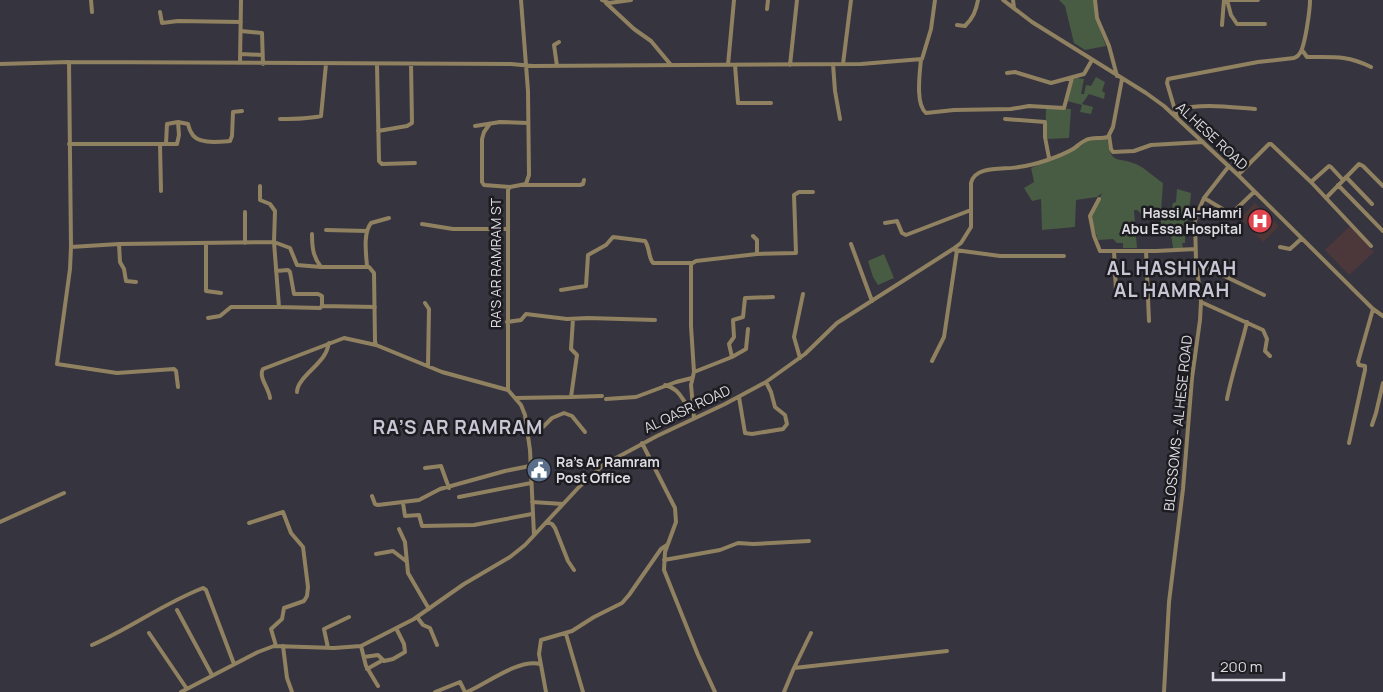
<svg xmlns="http://www.w3.org/2000/svg" width="1383" height="692" font-family="Manrope,sans-serif">
<rect width="100%" height="100%" fill="#36343f"/>
<path fill="#4c373a" d="M1350,226L1374,252L1349,275L1325,250Z"/>
<path fill="#4c3737" d="M1255,203L1279,226L1263,242L1240,218Z"/>
<path fill="#485b43" d="M1059,0H1094L1095,17L1106,46L1085,50L1074,43L1065,6Z
M1096,77L1105,82L1102,91L1105,93L1104,99L1089,94L1082,104L1093,107L1091,114L1080,112L1082,105L1067,101L1072,81L1076,78L1084,79L1081,94H1084L1086,85L1091,86Z
M1046,108L1071,109L1069,138L1045,139Z
M1107,139C1112,166 1116,156 1136,164C1145,168 1154,177 1163,183L1161,212L1170,214L1173,203L1176,202L1177,189L1191,193C1190,210 1185,226 1185,243H1182L1183,248H1173L1171,234L1161,232V219L1146,218L1137,210H1134L1137,248H1123V243H1117L1113,239L1098,240L1091,217L1102,193L1097,197L1076,200L1075,227L1042,230L1041,199L1032,201L1024,188L1034,182L1031,168L1081,146L1088,140Z
M884,254L894,278L878,285L873,277L868,261Z"/>
<g fill="none" stroke-linecap="round" stroke-linejoin="round">
<path stroke="#908160" stroke-width="4" d="M91,0L92,12
M521,0L528,91L529,175L526,184L510,187L508,190V390L521,405L525,415L530,450L534,535
M602,0L609,3L631,0
M1003,0L1032,22L1146,93L1164,106L1238,175L1373,309L1383,316
M1013,0L1014,8
M1095,0L1097,18L1109,46L1117,76
M1225,0H1258
M1227,0L1231,15L1237,24H1265
M606,3L634,29L651,41L671,65
M767,9L768,0
M160,12L162,23L178,21L241,22
M957,25L965,26C973,18 976,11 978,0
M1222,25L1224,0
M241,31L262,33L263,64
M1302,50L1307,57C1333,57 1347,55 1371,67
M241,54L262,55
M921,59C920,72 915,104 926,113L954,110L1011,109L1029,106L1064,108L1072,78
M69,62L71,247L119,244L274,242L290,248L297,265L321,267H369L374,273L375,341L376,345L442,372L508,390
M240,63L241,0
M0,64L69,62L511,64L533,66L861,64L922,59L931,29L935,0
M833,64L835,91L840,119
M843,64L851,0
M377,65L379,161L382,164L415,163
M728,65L734,0
M735,65L738,103H771
M790,65L797,0
M557,66L554,45L559,42
M1007,73L1015,72L1051,83L1084,74L1092,60
M1176,110C1201,103 1229,107 1255,109
M1177,117L1167,83L1168,79L1258,62L1294,58C1298,56 1298,56 1300,53C1305,46 1310,10 1310,0
M280,119C294,119 308,119 321,116L326,64
M1005,119L1045,122V137L1049,158
M489,125L484,132L482,139V182L484,185L510,187
M475,126L500,122L528,123
M378,131L407,126L412,123L411,64
M1109,135L1111,149L1113,152L1134,151L1151,145L1203,142
M69,144H177L179,135L178,122L188,124C189,127 189,129 191,132C196,145 219,142 230,141L232,136L233,112L242,111
M160,144L161,191
M166,144L167,124L178,122
M1238,175L1269,144H1271L1311,182L1371,246
M1346,177L1372,204
M1311,182L1329,166L1331,167L1343,180
M523,185H580L583,184L584,180
M1338,185L1383,231
M1204,198L1231,214L1254,192
M1326,198L1359,164L1363,166L1383,186
M1099,199L1090,216L1094,236L1100,251H1156L1196,249
M245,212V243
M885,223L897,221L902,233L906,235L971,210
M422,224L453,229H507
M326,230L367,231
M312,234C312,247 313,257 321,267
M206,243V291L221,293
M119,244L120,262L124,269L126,281L136,282
M851,244L872,301
M71,247L70,269L57,364L117,373L174,369L176,371L178,387
M1280,247L1290,249L1301,239
M955,250L1000,256H1064
M1114,251L1116,291L1118,293H1127
M1146,251L1149,321
M757,254L796,253L794,195L799,192H813
M1197,263L1264,295
M367,266C366,253 363,233 371,223L389,218
M276,271L288,270L290,272L294,294H318L322,296V306L320,308L279,307
M561,290L586,286L588,255L606,245L613,237L645,241C650,248 648,257 653,263H692
M1201,302L1263,330L1267,339L1265,351L1270,356
M425,303L429,309L428,366
M322,306L375,307
M208,318L220,316L231,307H279L274,242L275,211L270,204L260,200V186
M507,322L521,320L526,314L567,319L588,318L655,320
M732,357L746,349L748,329
M800,358L794,337L803,294
M932,361L944,337L957,250
M694,372L732,357L729,344L734,337L733,320L743,317L745,298L773,297
M665,385C683,390 680,401 693,411
M297,392C297,379 319,366 325,354C327,351 328,347 329,343
M571,397L602,396
M739,397L745,433L752,434L783,429L787,424L785,415L775,407L771,392L766,382
M270,398C269,388 258,377 263,369L344,338L376,345
M516,398L571,397L577,355L571,349L573,319
M606,399L636,397L676,382L692,378
M1227,399C1232,373 1241,348 1247,322
M694,418L691,385L694,372L691,326V264L696,261L757,254V240L753,236
M1372,425L1376,413L1383,383
M527,430L543,427L552,418L564,413L572,416L585,432
M642,443L675,508L676,522L665,552L664,570L698,655L715,692
M1349,443L1365,370V366L1359,365L1358,362L1373,309
M425,468L441,466L449,488
M372,496L375,504L378,505L419,500L440,489L505,471L530,466
M459,497L531,483
M532,502L563,504
M403,503L405,516L419,515L422,526L474,525L532,514
M0,522L64,493
M547,522L552,524L555,528L568,561L574,570
M249,523L283,512L291,533L303,547L308,587L307,596L304,601L284,608L282,619L271,629L276,646
M399,529L405,542L408,573L429,609
M376,554L393,551L406,561
M664,560L720,550L738,543L753,544L809,541
M177,610L212,675
M417,617L423,625L430,628L437,645
M149,633L187,689
M566,634L583,692
M92,645C131,628 164,603 203,588L206,590L234,664
M283,646L287,678L292,692
M361,646L366,666L378,686
M328,648L324,629L349,617
M364,657L378,655L384,661L393,659L405,652L404,644L396,628
M794,668L811,633
M367,669L383,660
M181,692L258,652L274,646L334,648L361,646L414,619L464,584L510,557L525,545L579,487L603,465L657,436L725,404L766,382L805,354L837,323L953,249L961,243L971,227V183C975,165 1004,170 1019,167C1035,165 1059,157 1073,149C1078,146 1081,142 1086,140C1092,137 1101,139 1108,137L1113,127L1122,79
M435,692L460,682L465,692
M467,692C488,683 518,659 540,664
M546,692L539,654L541,640L572,631L594,617L622,603L629,595L661,549L667,545
M784,692L794,668L947,651
M1164,692L1169,602L1183,489L1192,378L1200,320L1201,302L1196,260L1195,221L1197,214L1204,198L1229,166"/>
</g>
<defs>
<symbol id="hospital-disc" viewBox="-11 -11 22 22"><circle r="9.5" fill="#e0444e" stroke="#1d1c21"/><path d="M-5-5h3v3.5h4V-5h3V5h-3V1.5h-4V5h-3Z" fill="#fff"/></symbol>
<symbol id="civic-disc" viewBox="-11 -11 22 22"><circle r="9.5" fill="#5c6f8a" stroke="#1d1c21"/><path d="M-.6-6.5H3V-4.5H.6V-3L4-1V1h2V6H-6V1h2V-1L-.6-3ZM-1.2 2.5V6h2.4V2.5Z" fill="#fff"/></symbol>
</defs>
<g fill-rule="evenodd">
<use href="#hospital-disc" x="1246" y="207" width="28" height="28"/>
<use href="#civic-disc" x="525" y="456" width="28" height="28"/>
</g>
<g text-anchor="middle" stroke-width="5" stroke-linejoin="round" paint-order="stroke">
<g font-size="14" fill="#dddce3" stroke="#1d1c21">
<text transform="translate(1212 136) rotate(43)" y="5">AL HESE ROAD</text>
<text transform="translate(496 263) rotate(-90)" y="5">RA’S AR RAMRAM ST</text>
<text transform="translate(687 409) rotate(-25)" y="5">AL QASR ROAD</text>
<text transform="translate(1178 423) rotate(-84)" y="5">BLOSSOMS - AL HESE ROAD</text>
</g>
<g font-size="14" font-weight="bold" fill="#dddce3" stroke="#1d1c21" text-anchor="end">
<text x="1242" y="218">Hassi Al-Hamri<tspan x="1242" dy="16">Abu Essa Hospital</tspan></text>
<text x="556" y="467" text-anchor="start">Ra’s Ar Ramram<tspan x="556" dy="16">Post Office</tspan></text>
</g>
<g font-size="19" font-weight="bold" letter-spacing="1" fill="#c8c6d4" stroke="#1d1c21">
<text x="1172" y="275">AL HASHIYAH<tspan x="1172" dy="22">AL HAMRAH</tspan></text>
<text x="458" y="434">RA’S AR RAMRAM</text>
</g>
</g>
<path d="M1213 672v8h71v-8" fill="none" stroke="#dddce3" stroke-width="2.5"/>
<text x="1220" y="672" font-size="15" fill="#dddce3" stroke="#1d1c21" stroke-width="4" paint-order="stroke">200 m</text>
</svg>
